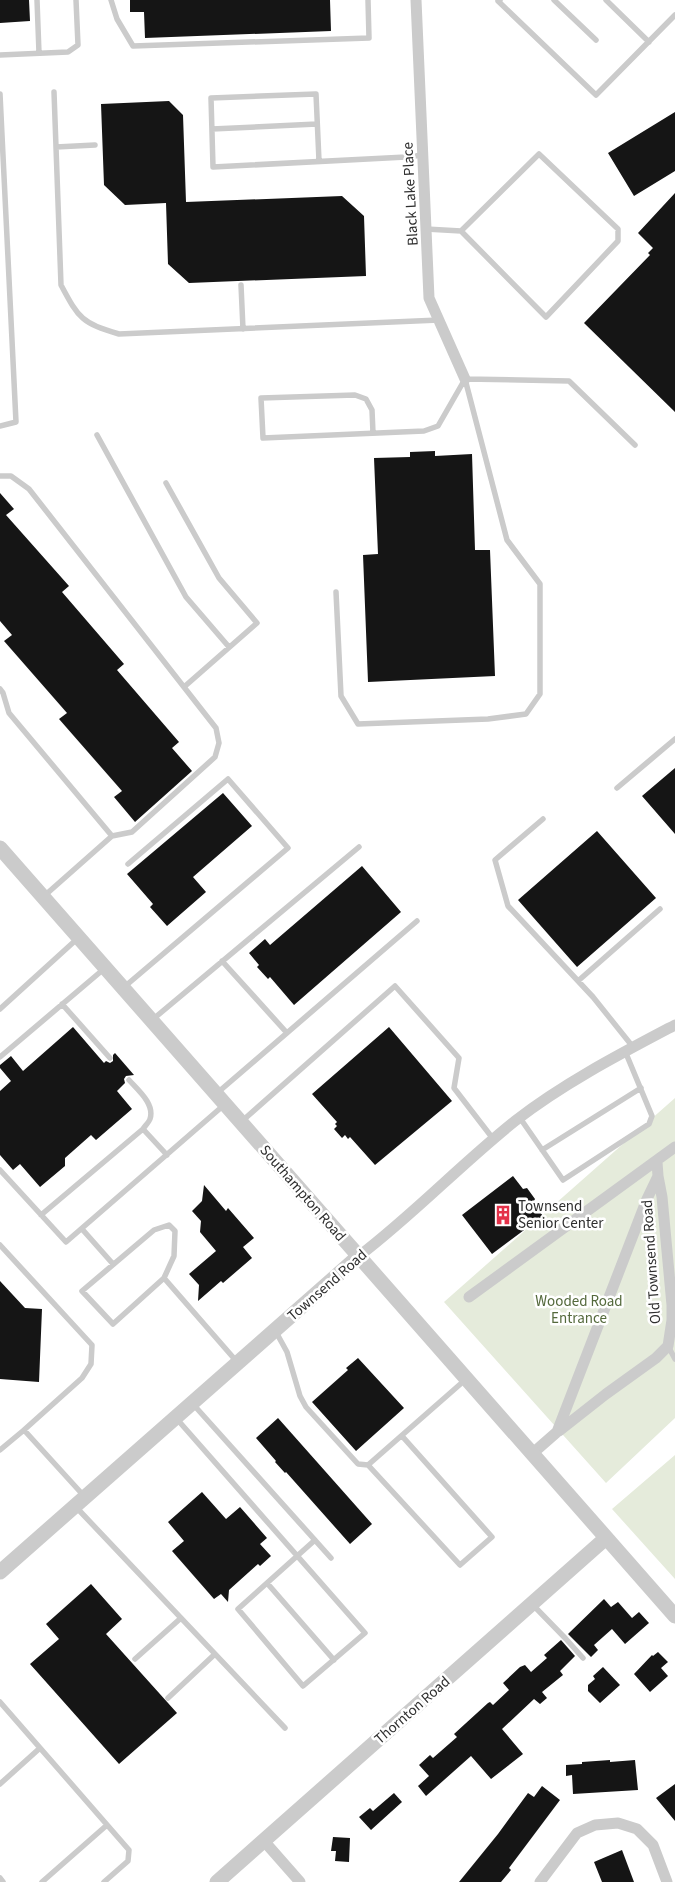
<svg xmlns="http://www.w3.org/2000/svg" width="675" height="1882" font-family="'Source Sans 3',sans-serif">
<rect width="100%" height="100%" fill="#fff"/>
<path fill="#e5ebdb" d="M675,1098V1418L606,1483L444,1302Z
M675,1455V1579L612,1509Z"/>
<path fill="#151515" d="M0,0H29L30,21L0,23Z
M130,0H330L331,31L145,38L144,12H130Z
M169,101L183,115L186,202L342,196L364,216L366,276L189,283L168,264L166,203L125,205L104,185L101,104Z
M675,112V171L634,196L608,153Z
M675,193V412L584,323L650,255L648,253L653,248L638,233Z
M435,451V456L472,454L475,550H490L495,676L368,682L363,555L378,554L374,458L410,457V452Z
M0,493L14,509L6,515L69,586L62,592L124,664L117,670L179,742L172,748L192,771L135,822L114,797L122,791L59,719L67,713L4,641L12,635L0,621Z
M675,768V834L642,796Z
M223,793L252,826L193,877L206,892L167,926L150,907L153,904L127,874Z
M597,831L656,898L577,967L518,900Z
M362,866L401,912L294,1005L270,977L268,979L257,967L259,965L249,953L265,939L270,945Z
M73,1027L104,1063L106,1061L110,1063L113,1061V1055L115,1053L134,1075L126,1076L124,1079L125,1083L117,1091L132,1109L96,1140L91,1135L65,1158V1166L40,1187L20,1164L13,1170L0,1155V1091L11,1081L0,1068V1065L11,1056L23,1071Z
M389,1027L452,1101L375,1165L350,1137L348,1139L345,1135L342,1138L334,1129L337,1126L335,1124L337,1122L312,1094Z
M513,1176L523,1189L527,1188L535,1199L533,1203L543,1216L492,1254L462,1215Z
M204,1185L226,1211L228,1208L254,1238L243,1247L252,1258L223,1283L221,1281L198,1301L199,1285L189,1274L216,1251L200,1232L201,1221L192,1211L202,1201Z
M0,1281L25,1308L42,1309L39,1382L0,1379Z
M358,1358L404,1408L356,1451L312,1402L348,1370L346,1368Z
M278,1418L372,1524L350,1544L286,1472L285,1473L275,1462L276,1461L256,1438Z
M202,1492L226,1519L240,1507L267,1538L260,1544L271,1556L260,1566L258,1564L229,1590L228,1602L221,1594L214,1599L172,1551L184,1541L168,1522Z
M91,1584L122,1619L106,1634L177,1713L119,1764L30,1664L59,1639L46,1624Z
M604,1599L611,1607L618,1602L632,1618L639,1612L649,1623L625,1644L612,1629L594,1645L598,1650L591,1657L568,1634Z
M561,1640L575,1656L560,1671L563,1675L542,1692L547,1698L540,1704L534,1699L502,1729L523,1754L491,1779L471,1756L426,1796L418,1786L429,1776L419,1765L430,1755L433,1758L457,1737L454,1734L488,1703L490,1702L493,1705L509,1690L503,1683L520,1667L525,1665L531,1672L547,1658L544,1655Z
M658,1652L668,1662L661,1668L668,1676L650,1692L634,1674L652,1655L653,1656Z
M603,1667L620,1685L600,1703L588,1691V1685L595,1679L593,1676Z
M610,1760V1762L635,1760L638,1790L573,1794L572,1775L566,1776V1765L582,1764V1762Z
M675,1784V1821L656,1798Z
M542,1786L560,1800L509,1868L511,1870L501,1882H459L498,1834L528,1793L534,1797Z
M394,1793L402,1802L371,1830L359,1817L370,1808L373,1811Z
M333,1837L350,1838L349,1862L335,1861L336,1851H331Z
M622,1850L634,1882H602L594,1862Z"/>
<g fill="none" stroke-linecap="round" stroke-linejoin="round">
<path stroke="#cbcbcb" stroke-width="5.5" d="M37,0L39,53
M111,0L117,19L133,46L369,38L368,0
M500,0L498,1L596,95L675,15
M554,0L596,40
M606,0L649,42
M0,55L68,52L78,45L76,0
M54,92L61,285C79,319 82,323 119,334L439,320
M0,94L16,422L0,426
M212,129L317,124
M56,147L95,145
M319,161L316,94L211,98L213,167L406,157L423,155
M426,229L461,231L546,317L618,241V229L539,154L461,231
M241,285L243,329
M465,379L569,381L635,445
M373,433L372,410L366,399L355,395L261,398L263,438L424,431L438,426L465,379
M97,435L186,597L229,647
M0,476H11L29,489L216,728L219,743L215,757L132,832L112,836L43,897
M166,483L219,578L257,623L184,687
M336,592L341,696L358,724L488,719L526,714L540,694V584L507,540L465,379
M0,689L3,693L9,713L112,836
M617,788L675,739
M543,819L495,860L508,906L593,997L633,1047
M222,961L287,1033
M578,981L660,909
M123,988L288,848L228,779L128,864
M62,1004L110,1058
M0,1009L77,939
M152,1020L359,847
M0,1057L105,968
M216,1094L417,921
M520,1118L563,1180L649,1124L652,1116L625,1051
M241,1122L395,986L459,1058L454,1088L494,1140
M143,1129L167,1155
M542,1150L641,1088
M0,1170L66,1242L224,1105
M41,1215L143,1129C145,1126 149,1122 150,1119C155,1104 138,1090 129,1080
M82,1229L113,1264
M0,1245L92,1345L91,1364L82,1378L24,1430L84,1496
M164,1278L113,1324L82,1291L154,1230L169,1225L175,1231L174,1256L164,1278L238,1363
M276,1332L287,1352L300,1396L306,1407L358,1464L368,1465L465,1380
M668,1346L675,1359
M192,1403L331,1558
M176,1418L365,1633L303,1686L238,1609L315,1540
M0,1450L24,1430
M368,1465L460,1565L492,1537L402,1436
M75,1506L285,1728
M267,1583L334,1660
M532,1604L566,1639L583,1658
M135,1659L181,1618
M168,1698L215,1654
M0,1702L129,1850L128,1861L104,1882
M0,1784L40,1748
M0,1878L3,1882
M42,1882L107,1825"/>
<path stroke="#cbcbcb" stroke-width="11" d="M416,0L429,298L465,379
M359,1256C414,1214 461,1164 515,1121C564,1083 620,1054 675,1025
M469,1297L675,1147
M559,1431L606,1394L656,1358L668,1346L672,1320V1305L662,1197L658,1176
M533,1453L557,1432L647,1199L658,1176L657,1162
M264,1841L300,1882
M540,1882L577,1833L595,1825L618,1823L637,1829L653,1845L667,1882"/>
<path stroke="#cbcbcb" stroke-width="15" d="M0,848L675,1616
M0,1572L359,1256
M217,1882L606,1538"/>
</g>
<defs>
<symbol id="building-bare" viewBox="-9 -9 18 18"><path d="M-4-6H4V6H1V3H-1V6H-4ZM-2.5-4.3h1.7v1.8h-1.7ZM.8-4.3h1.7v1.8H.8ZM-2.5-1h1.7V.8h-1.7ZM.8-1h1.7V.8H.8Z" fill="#e43149" stroke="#fff" stroke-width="2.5" paint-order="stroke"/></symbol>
</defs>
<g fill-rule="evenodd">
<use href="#building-bare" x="489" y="1201" width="28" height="28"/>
</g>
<g text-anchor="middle" stroke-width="5" stroke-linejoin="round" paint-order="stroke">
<g font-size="15" fill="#2e2e2e" stroke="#fff">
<text transform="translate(410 194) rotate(-93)" y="5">Black Lake Place</text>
<text transform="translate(303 1193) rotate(49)" y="5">Southampton Road</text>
<text transform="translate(651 1262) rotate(-94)" y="5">Old Townsend Road</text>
<text transform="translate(327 1285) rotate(-41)" y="5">Townsend Road</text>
<text transform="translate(412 1710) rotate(-41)" y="5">Thornton Road</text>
</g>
<g font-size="15" fill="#2e2e2e" stroke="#fff" text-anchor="start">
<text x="518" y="1211">Townsend<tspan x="518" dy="17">Senior Center</tspan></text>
</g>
<g font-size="15" fill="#54693c" stroke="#fff">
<text x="579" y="1306">Wooded Road<tspan x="579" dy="17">Entrance</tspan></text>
</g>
</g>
</svg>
